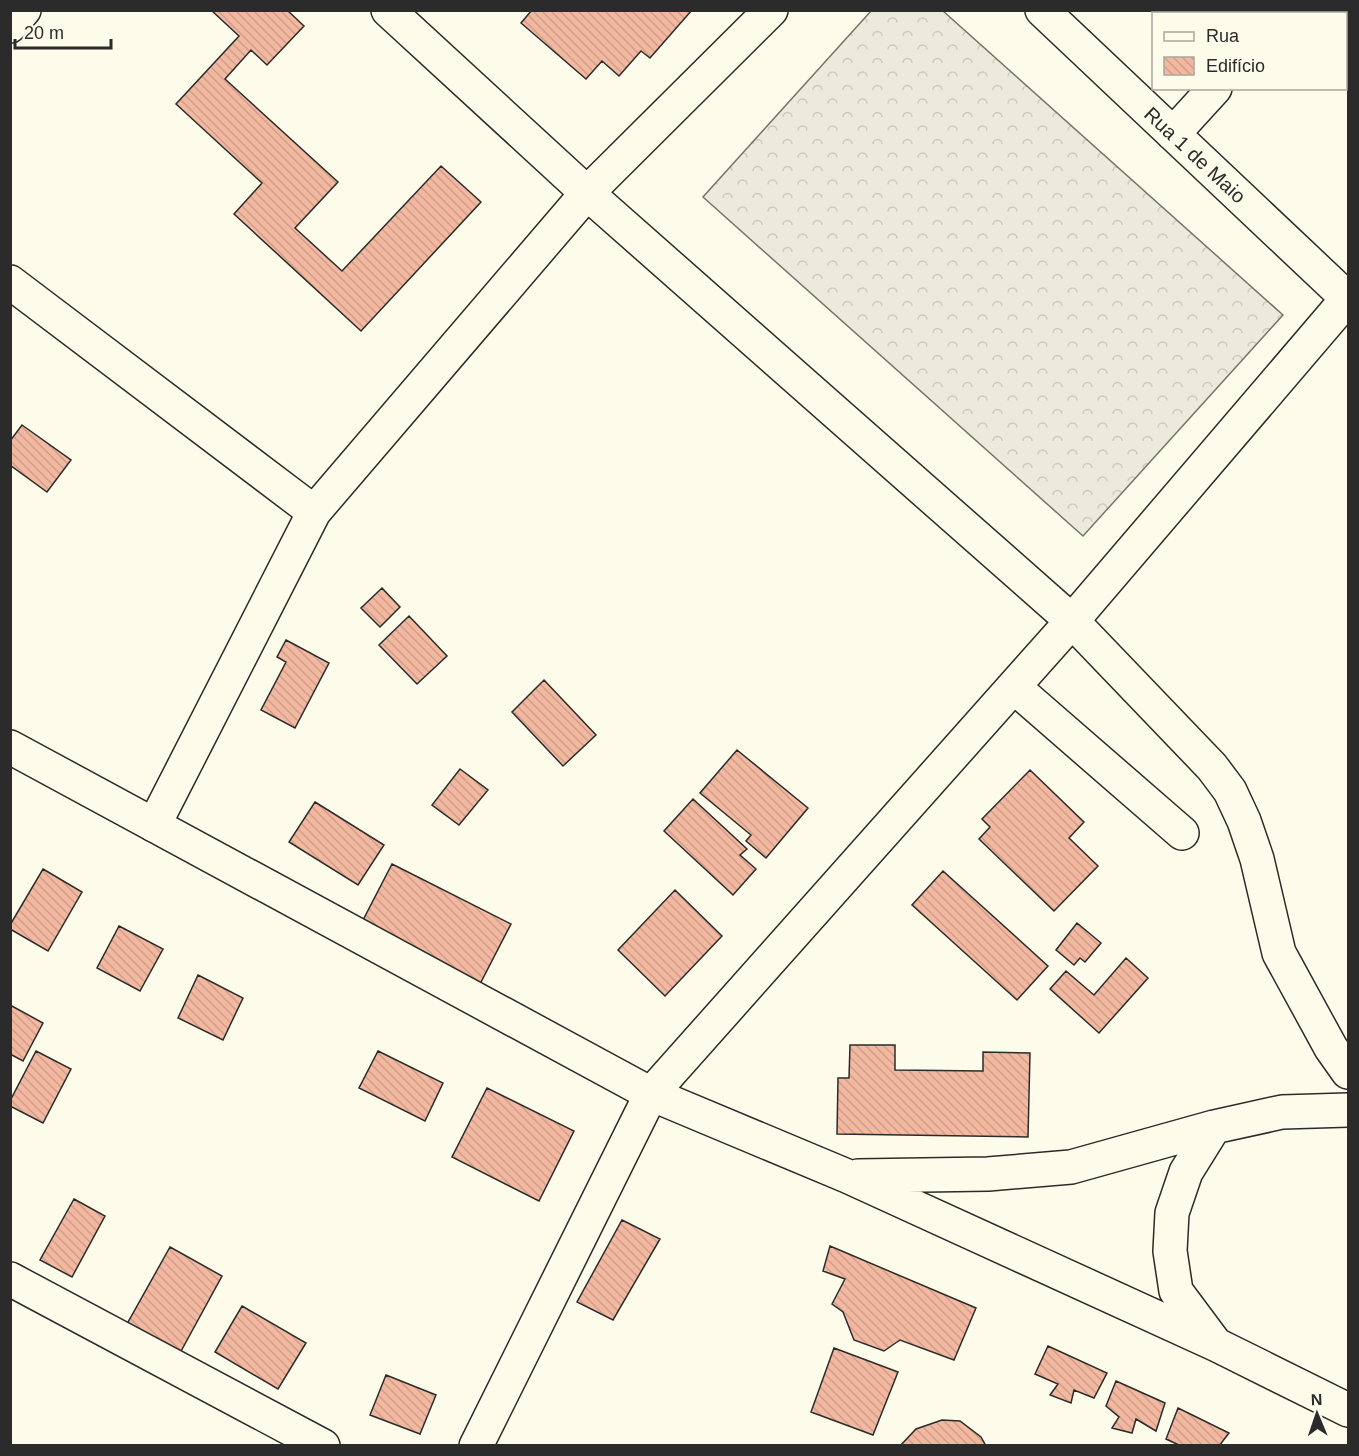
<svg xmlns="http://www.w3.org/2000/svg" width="1359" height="1456" font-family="Helvetica,sans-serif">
<defs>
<pattern id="forest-crowns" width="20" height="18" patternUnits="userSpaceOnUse" patternTransform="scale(1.5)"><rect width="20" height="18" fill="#ecebdb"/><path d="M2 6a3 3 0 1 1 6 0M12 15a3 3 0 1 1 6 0" fill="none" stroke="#cbcabc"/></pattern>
<pattern id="building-back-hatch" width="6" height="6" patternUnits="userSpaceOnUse" patternTransform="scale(1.5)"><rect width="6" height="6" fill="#f2b8a0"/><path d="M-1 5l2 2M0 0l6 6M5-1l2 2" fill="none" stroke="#d09e8a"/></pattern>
</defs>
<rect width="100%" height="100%" fill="#fdfbea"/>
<path fill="url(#forest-crowns)" stroke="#74746e" stroke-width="1.5" d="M871,11H943L1283,315L1083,536L703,197Z"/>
<path fill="url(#building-back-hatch)" stroke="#2b2b2b" stroke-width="1.5" d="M211,10H287L304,26L267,65L251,50L225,79L338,182L295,228L342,271L441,166L481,202L361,331L234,214L262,183L176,104L239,36Z
M532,10H692L650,58L641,51L619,76L602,61L586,79L521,23Z
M22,425L71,460L47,492L10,465V441Z
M382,588L400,607L380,627L361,608Z
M409,616L447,656L417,684L379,645Z
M286,640L329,663L295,728L261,710L286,662L277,657Z
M544,680L596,735L563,766L512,712Z
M737,750L808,808L766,858L746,841L751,835L700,793Z
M460,769L488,790L459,825L432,805Z
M1030,770L1084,822L1069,838L1098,866L1054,911L979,839L990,827L982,819Z
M693,799L747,849L740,855L756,869L733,895L664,831Z
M315,802L384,845L358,885L289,842Z
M392,864L511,924L480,984L361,924Z
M43,869L82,892L48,951L10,929V925Z
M943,871L1048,966L1017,1000L912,905Z
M675,890L722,936L665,996L618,950Z
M1077,923L1101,943L1085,962L1080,958L1074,965L1056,950Z
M119,926L163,949L140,991L97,968Z
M1126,958L1148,978L1099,1033L1050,989L1066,971L1094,995Z
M198,975L243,998L223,1040L178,1018Z
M10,1005L43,1023L23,1061L10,1054Z
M850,1045H895V1070L983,1071V1052L1030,1053L1028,1137L837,1134L838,1078H849Z
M36,1051L71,1069L43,1123L10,1106V1101Z
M378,1051L443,1083L425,1121L359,1088Z
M487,1088L574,1131L539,1201L452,1157Z
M74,1199L105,1216L72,1277L40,1260Z
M622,1220L660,1239L613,1320L577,1302Z
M830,1246L976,1308L954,1360L900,1340L884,1351L854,1340L843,1312L832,1304L845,1279L823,1271Z
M170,1247L222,1276L180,1353L127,1324Z
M242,1306L306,1343L278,1389L215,1352Z
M1048,1346L1107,1373L1094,1398L1074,1390L1071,1403L1050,1395L1058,1384L1035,1374Z
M834,1348L898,1372L873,1435L811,1412Z
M386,1375L436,1395L420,1434L370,1415Z
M1116,1381L1165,1403L1156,1431L1136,1419L1132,1433L1112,1428L1119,1417L1106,1406Z
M1178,1408L1229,1433L1219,1446H1181L1166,1439Z
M942,1420L960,1421L981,1437L986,1446H900L916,1429Z"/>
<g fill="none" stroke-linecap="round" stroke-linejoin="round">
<defs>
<path id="minor" d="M388,10L587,193L1072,621
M1042,10L1348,299
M1284,14L1287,10
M10,26L24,10
M1173,134L1215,88
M10,282L314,512
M1014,687L1182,833
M154,825L314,512L587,193L771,10
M10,1279L323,1446
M476,1446L651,1094"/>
<path id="major" d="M1072,621L1212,767L1230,791L1244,821L1257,859L1279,953L1331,1048L1348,1072
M10,747L651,1094L847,1176L1217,1345L1348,1410
M651,1094L1072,621L1348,298
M1214,1127L1186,1172L1172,1213L1170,1251L1176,1291L1214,1342
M858,1176L988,1174L1071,1167L1214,1127L1282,1112L1348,1110"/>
</defs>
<use href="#minor" stroke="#2b2b2b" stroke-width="36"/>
<use href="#major" stroke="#2b2b2b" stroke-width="36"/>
<use href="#minor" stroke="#fdfbea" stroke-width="33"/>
<use href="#major" stroke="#fdfbea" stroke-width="33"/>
</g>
<g text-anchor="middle" stroke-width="4.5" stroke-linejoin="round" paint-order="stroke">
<g font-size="20" fill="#2b2b2b" stroke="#fdfbea">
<text transform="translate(1195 155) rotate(43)" y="7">Rua 1 de Maio</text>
</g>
</g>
<rect width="1359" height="1456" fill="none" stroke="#2b2b2b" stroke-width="24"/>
<rect x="1152" y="12" width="195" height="78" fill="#fdfbea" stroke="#a9a89e" stroke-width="1.5"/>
<rect x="1164" y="32" width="30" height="9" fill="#fdfbea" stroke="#a9a89e" stroke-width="1.5"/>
<text x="1206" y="42" font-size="18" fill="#2b2b2b">Rua</text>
<rect x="1164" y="57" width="30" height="18" fill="url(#building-back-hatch)" stroke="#a9a89e" stroke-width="1.5"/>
<text x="1206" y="72" font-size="18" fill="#2b2b2b">Edifício</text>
<g transform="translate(1317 1414) rotate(358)" stroke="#fdfbea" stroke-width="4.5" paint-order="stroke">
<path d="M0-4.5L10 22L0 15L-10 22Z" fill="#2b2b2b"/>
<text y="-9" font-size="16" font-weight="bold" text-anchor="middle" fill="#2b2b2b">N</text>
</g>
<path d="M15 39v9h96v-9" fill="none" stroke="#2b2b2b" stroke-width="3"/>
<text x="24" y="39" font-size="18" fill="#2b2b2b" stroke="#fdfbea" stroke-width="4.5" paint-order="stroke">20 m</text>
</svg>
